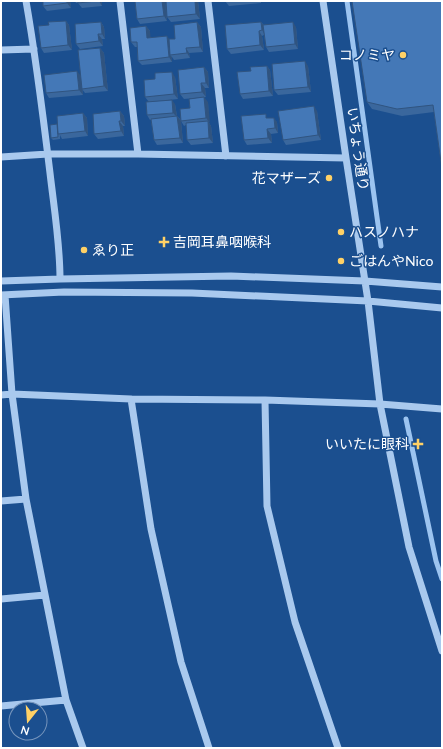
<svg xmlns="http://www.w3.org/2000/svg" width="443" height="749" font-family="Lato,'Noto Sans JP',sans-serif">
<rect width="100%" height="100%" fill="#1b4f8f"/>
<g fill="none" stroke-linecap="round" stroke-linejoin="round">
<path stroke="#9cc4f0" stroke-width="5" d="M347,1L381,246
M406,419L436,561L442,579"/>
<path stroke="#a9c9ee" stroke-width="7" d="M26,1C36,58 43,115 50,173C54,208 60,243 60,279
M120,1L138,154
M208,1L226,156
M323,1L346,158L368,301L380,404L409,547L442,651
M1,50L34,49
M1,157L48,154H138L346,158
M1,281L60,279L231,276L365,281L442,287
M1,295L64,292L192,293L368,301L442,308
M5,295L12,394L26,499L66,700L83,748
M1,395L12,394L131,399L265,400L380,404L442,409
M131,399L151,529L181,662L209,748
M265,400L267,506L295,622L338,748
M1,501L26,499
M1,599L45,595
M1,706L66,700"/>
</g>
<path fill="#3a679d" d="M43,1H70L71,8L47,11L43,6Z
M75,1H102V6L82,8L78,3H76Z
M135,1H165L167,21L140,24L137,19Z
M166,1H198L200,19L171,22L167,17Z
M225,1H261V3L229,6Z
M442,1V169L434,112L402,116L372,109L367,102Z
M66,21L69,25L72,50L44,53L41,48L49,25Z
M101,22L104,27L105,39H102L103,46L80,49L76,44Z
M197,22L201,27L203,52L189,53L190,58L174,60L172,57V62L142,65L138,61L137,47H135L131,42L146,26L150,31V37L169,39H175Z
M261,22L264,25L296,27L298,49L269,52L266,47L264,35L262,36L264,50L231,54L227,49Z
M100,48L104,53L108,91L85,93L82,89L81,79L83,95L49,98L46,93L81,76Z
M267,66L270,70L273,96L243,99L240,94L251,71Z
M308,66L311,92L278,95L274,90Z
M204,67L208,72L209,88H205L206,97L184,99L180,94Z
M175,77L178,99L149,102L145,97Z
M208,102L209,123L211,126L213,143L191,145L187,140L186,125L184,126L181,121L183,143L157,145L154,140L151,120H150L147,115L175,104L177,116L181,120L190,108Z
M120,111L124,116L125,126H123L124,136L98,139L94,134Z
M317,111L321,140L286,145L283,140Z
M83,113L87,118L88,136L62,139L60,135V139L53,140L51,138L57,124Z
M269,118L277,122L278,133L271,134L272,143L247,145L244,140Z"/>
<path fill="#305480" d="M67,1H70L71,8L67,3Z
M99,1H102V6Z
M162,1H165L167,21L164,16Z
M195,1H198L200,19L196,14Z
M66,21L69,25L72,50L68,45Z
M101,22L104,27L105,39L102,34Z
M197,22L201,27L203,52L200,47Z
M261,22L265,27V35L262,30Z
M293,22L296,27L298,49L295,44Z
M146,26L150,31L151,42L147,38Z
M259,31L262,36L264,50L260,45Z
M98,34L102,39L103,46L99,41Z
M167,36L170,40V55L172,57V62L169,57Z
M100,48L104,53L108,91L104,86Z
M186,48L189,53L190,58L187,53Z
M305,61L308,66L311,92L308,87Z
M267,66L270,70L273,96L269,91Z
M204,67L208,72L209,88L206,83Z
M77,71L81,76L83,95L79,90Z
M172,72L175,77L178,99L174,94Z
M201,83L205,88L206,97L202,92Z
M204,97L208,102L210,123L206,118Z
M172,100L175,104L177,117L173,113Z
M314,106L317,111L321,140L318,135Z
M120,111L124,116L125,126L121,121Z
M83,113L87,118L88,136L85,131Z
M177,116L181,121L183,143L180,138Z
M274,118L277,122L278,133L275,128Z
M119,121L123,126L124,136L121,131Z
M208,121L211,126L213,143L209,138Z
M267,129L271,134L272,143L268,138Z"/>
<path fill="#4478b7" stroke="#305480" d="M43,1H67V3L43,6Z
M78,1H96L78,3Z
M135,1H162L164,16L137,19Z
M166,1H195L196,14L167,17Z
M352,1H442V169L433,105L397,109L367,102Z
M66,21L68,45L41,48L38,26L49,25L48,22Z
M101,22L102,34H98L99,41L76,44L75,24Z
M197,22L200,47L186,48L187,53L170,55L169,39H175L174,25Z
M261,22L262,30L259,31L260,45L227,49L225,25Z
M293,22L295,44L266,47L263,25Z
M146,26L147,38L167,36L169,57L138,61L137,42H131L130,28Z
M100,48L104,86L82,89L78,50Z
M305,61L308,87L274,90L272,64Z
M267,66L269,91L240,94L237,72L251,71L250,67Z
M204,67L206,83H201L202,92L180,94L178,70Z
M77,71L79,90L46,93L44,75Z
M172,72L174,94L145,97L144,80L155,79V73Z
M204,97L206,118L181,121L180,109L190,108L189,99Z
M172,100L173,113L147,115L146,102Z
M314,106L318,135L283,140L278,111Z
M120,111L121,121H119L121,131L94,134L93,114Z
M83,113L85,131L58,134L57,116Z
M266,114V118H274L275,128L267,129L268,138L244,140L241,116Z
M177,116L180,138L154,140L151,119Z
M208,121L209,138L187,140L186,123Z
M57,124L58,137L51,138L50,125Z"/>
<g fill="#ffd166" stroke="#1b4f8f" stroke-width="1.5">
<circle cx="403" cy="55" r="4"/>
<circle cx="329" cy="178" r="4"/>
<circle cx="341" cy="232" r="4"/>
<path d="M162 236h4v4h4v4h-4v4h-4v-4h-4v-4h4z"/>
<circle cx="84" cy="250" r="4"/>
<circle cx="341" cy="261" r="4"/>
<path d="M416 438h4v4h4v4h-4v4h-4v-4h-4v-4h4z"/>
</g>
<g text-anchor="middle" stroke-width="3" stroke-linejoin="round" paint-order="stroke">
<g font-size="14" fill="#fff" stroke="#1b4f8f" text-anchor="start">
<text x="395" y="60" text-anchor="end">コノミヤ</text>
<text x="321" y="183" text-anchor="end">花マザーズ</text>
<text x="349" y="237">ハスノハナ</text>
<text x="173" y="247">吉岡耳鼻咽喉科</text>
<text x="92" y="255">ゑり正</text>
<text x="349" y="266">ごはんやNico</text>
<text x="409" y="449" text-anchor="end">いいたに眼科</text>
</g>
<g font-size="14" fill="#fff" stroke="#1b4f8f">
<text transform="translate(358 149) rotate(82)" y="5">いちょう通り</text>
</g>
</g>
<rect width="443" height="749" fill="none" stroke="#ffffff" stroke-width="4"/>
<g transform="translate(28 721) rotate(197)"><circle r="19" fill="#1b4f8f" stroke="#7695bc"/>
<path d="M0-3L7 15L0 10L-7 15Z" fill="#ffd166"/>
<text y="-6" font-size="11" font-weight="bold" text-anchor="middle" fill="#ffffff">N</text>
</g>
</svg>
